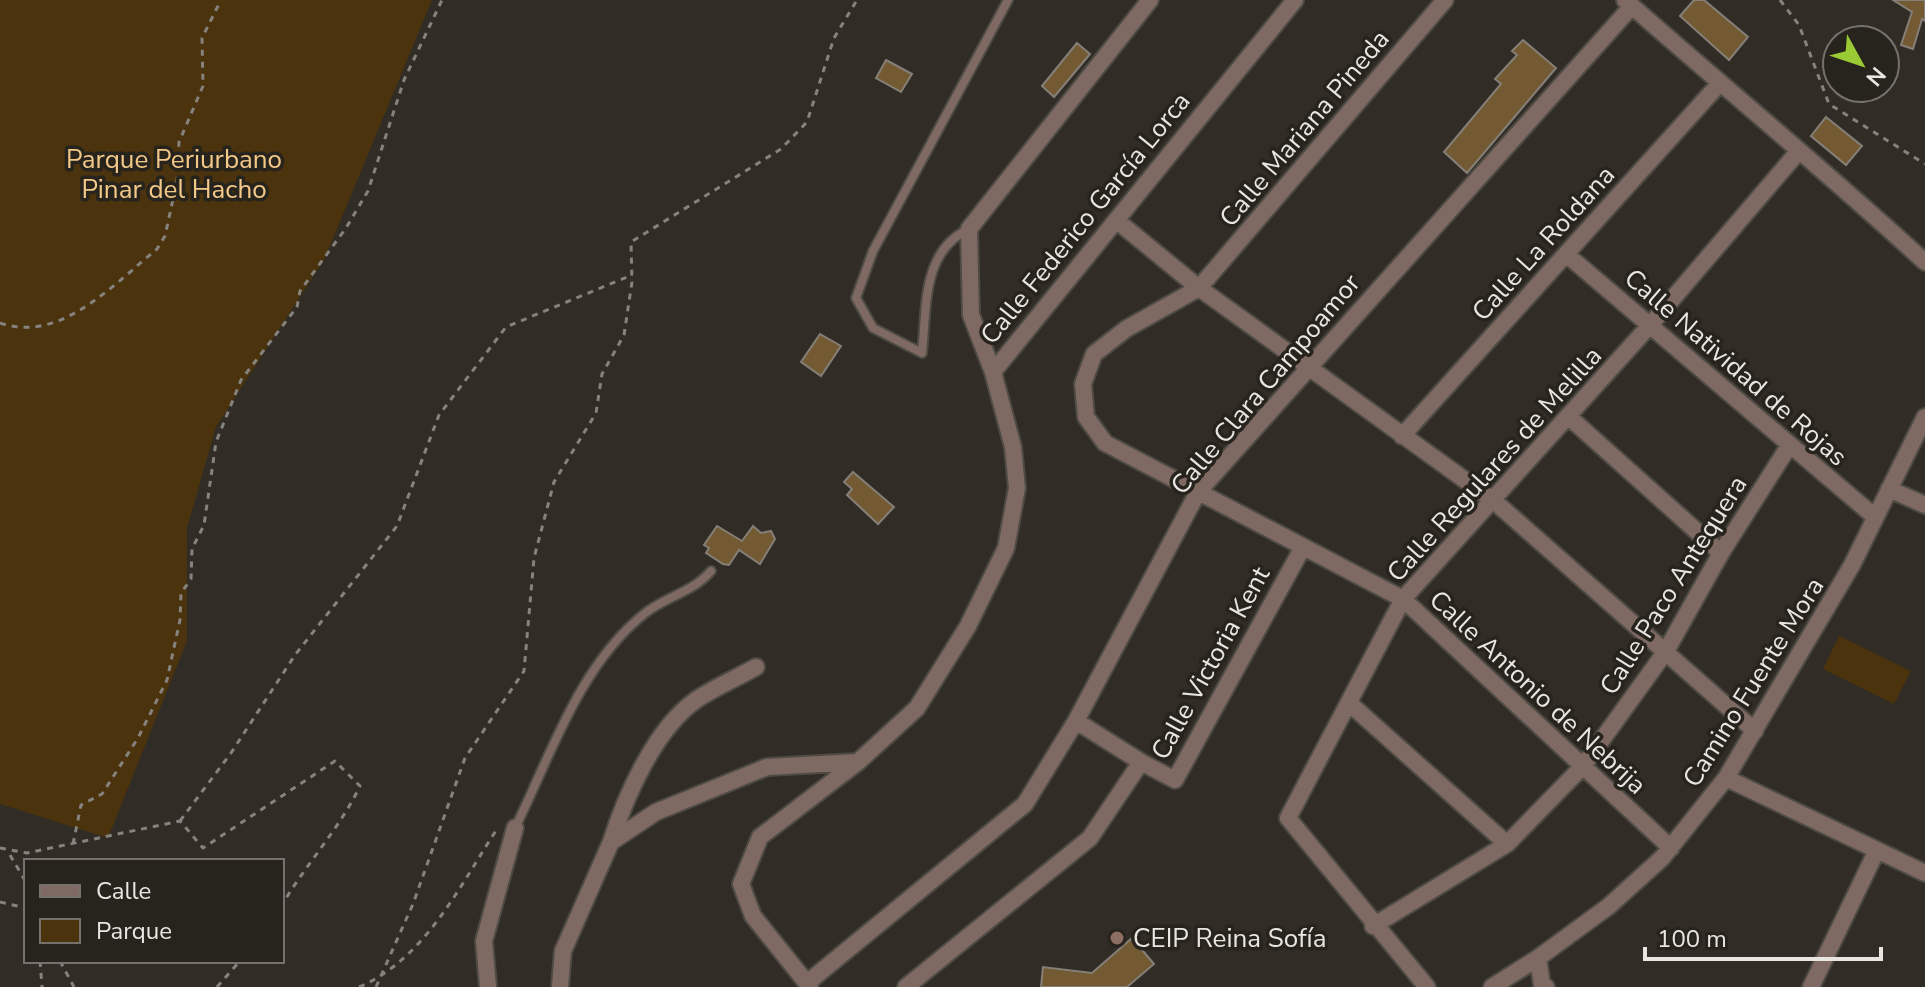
<svg xmlns="http://www.w3.org/2000/svg" width="1925" height="987" font-family="'Nunito Sans',sans-serif">
<rect width="100%" height="100%" fill="#312d26"/>
<path fill="#4a330d" d="M0,0H432L325,258L216,427L187,528V641L108,838L0,804Z
M1839,636L1911,671L1894,704L1823,669Z"/>
<path fill="#745a33" stroke="#847f77" stroke-width="2" d="M1694,0H1704L1748,37L1729,60L1680,16Z
M1893,0H1925V21L1922,19L1913,49L1901,45L1912,12Z
M1523,40L1556,68L1467,173L1444,152L1501,84L1495,79L1517,55L1512,51Z
M1077,43L1090,54L1054,97L1042,86Z
M886,60L912,74L901,92L876,78Z
M1826,117L1862,146L1846,165L1811,136Z
M820,334L841,346L821,376L801,362Z
M853,472L894,507L878,524L847,495L852,489L844,482Z
M717,526L742,541L753,526L761,533L771,531L775,539L760,564L739,550L729,565L723,564L706,553L709,548L704,545Z
M1132,938L1154,964L1127,987H1041L1043,967L1092,973Z"/>
<g fill="none" stroke-linecap="round" stroke-linejoin="round">
<defs>
<path id="service" d="M969,229C921,251 927,309 922,353L873,328L856,298L873,251L1008,0
M515,828C551,755 579,666 644,614C666,596 692,593 711,571"/>
<path id="minor" d="M1445,0L1199,288L1494,501L1755,731
M1625,0C1725,88 1827,172 1925,262
M1116,220L1199,288L1126,329L1094,354L1083,384L1086,417L1105,443L1403,599L1671,848
M1566,254L1875,517
M993,372L1295,0
M1569,417L1721,553
M1402,436L1720,83
M1889,489L1925,505
M1349,703L1507,844
M1076,721L1141,762
M1726,778L1925,873
M611,842C626,795 655,729 696,700C715,687 737,678 756,667
M1373,926L1507,844L1583,766L1666,651L1721,553L1789,446
M1538,958L1609,906L1662,858L1726,778L1852,565L1925,417
M807,983L1025,804L1076,721L1198,492L1632,6
M488,987L484,941L515,828
M560,987L563,951L611,842L656,812L767,767L857,762
M810,987L753,916L741,884L760,837L858,762L917,708L968,626L1006,548L1017,488L1013,447L993,372L971,315L969,229L1150,0
M906,987L1090,838L1141,762L1175,780L1303,547
M1427,987L1288,818L1403,599L1651,324L1798,152
M1811,987L1877,850"/>
<path id="tertiary" d="M1492,987L1538,958L1542,985L1546,987"/>
</defs>
<use href="#service" stroke="#4e4b44" stroke-width="12"/>
<use href="#minor" stroke="#4e4b44" stroke-width="20"/>
<use href="#tertiary" stroke="#4e4b44" stroke-width="20"/>
<path stroke="#86827d" stroke-width="3" stroke-dasharray="6 6" stroke-linecap="butt" d="M1780,0L1799,25L1829,104L1925,164
M0,323C60,344 114,284 157,249L165,236L177,181L179,142L203,86L202,38L221,0
M180,821L231,753L295,655L397,526L439,415L506,327L632,275
M73,844L81,805L102,794L138,738L167,680L180,620L181,593L191,579L192,549L204,525L216,442L241,380L297,307L300,291L346,228L368,191L404,80L442,0
M0,848L27,853L180,821L203,848L335,761L360,786C340,828 306,864 282,905
M10,855L26,882
M0,902L26,908
M40,961L42,987
M60,961L74,987
M217,987L240,961
M359,987C425,959 459,887 497,829
M376,987L413,904L465,758L524,671L534,558L554,482L596,413L602,374L624,335L632,282L631,242L781,149L807,122L834,38L857,0"/>
<use href="#service" stroke="#7f6a63" stroke-width="8"/>
<use href="#minor" stroke="#7f6a63" stroke-width="16"/>
<use href="#tertiary" stroke="#7f6a63" stroke-width="16"/>
</g>
<circle fill="#8d6e63" stroke="#27231d" stroke-width="3" cx="1117" cy="938" r="8"/>
<g text-anchor="middle" stroke-width="7" stroke-linejoin="round" paint-order="stroke">
<g font-size="26" fill="#e9e6e2" stroke="#27231d">
<text transform="translate(1304 128) rotate(-50)" y="9">Calle Mariana Pineda</text>
<text transform="translate(1085 218) rotate(-51)" y="9">Calle Federico García Lorca</text>
<text transform="translate(1543 243) rotate(-48)" y="9">Calle La Roldana</text>
<text transform="translate(1736 367) rotate(41)" y="9">Calle Natividad de Rojas</text>
<text transform="translate(1265 384) rotate(-50)" y="9">Calle Clara Campoamor</text>
<text transform="translate(1494 464) rotate(-48)" y="9">Calle Regulares de Melilla</text>
<text transform="translate(1673 585) rotate(-58)" y="9">Calle Paco Antequera</text>
<text transform="translate(1210 663) rotate(-61)" y="9">Calle Victoria Kent</text>
<text transform="translate(1753 682) rotate(-58)" y="9">Camino Fuente Mora</text>
<text transform="translate(1538 692) rotate(43)" y="9">Calle Antonio de Nebrija</text>
</g>
<g font-size="26" fill="#f4c988" stroke="#27231d">
<text x="174" y="168">Parque Periurbano<tspan x="174" dy="30">Pinar del Hacho</tspan></text>
</g>
<g font-size="26" fill="#e9e6e2" stroke="#27231d" text-anchor="start">
<text x="1133" y="947">CEIP Reina Sofía</text>
</g>
</g>
<rect x="24" y="859" width="260" height="104" fill="#27231d" stroke="#75716c" stroke-width="2"/>
<rect x="40" y="885" width="40" height="12" fill="#7f6a63" stroke="#75716c" stroke-width="2"/>
<text x="96" y="899" font-size="24" fill="#e9e6e2">Calle</text>
<rect x="40" y="919" width="40" height="24" fill="#4a330d" stroke="#75716c" stroke-width="2"/>
<text x="96" y="939" font-size="24" fill="#e9e6e2">Parque</text>
<g transform="translate(1861 64) rotate(130)"><circle r="38" fill="#27231d" stroke="#75716c" stroke-width="2"/>
<path d="M0-6L14 30L0 20L-14 30Z" fill="#9acb34"/>
<text y="-12" font-size="22" font-weight="bold" text-anchor="middle" fill="#e9e6e2">N</text>
</g>
<path d="M1645 947v12h236v-12" fill="none" stroke="#e9e6e2" stroke-width="4"/>
<text x="1657" y="947" font-size="24" fill="#e9e6e2" stroke="#27231d" stroke-width="6" paint-order="stroke">100 m</text>
</svg>
